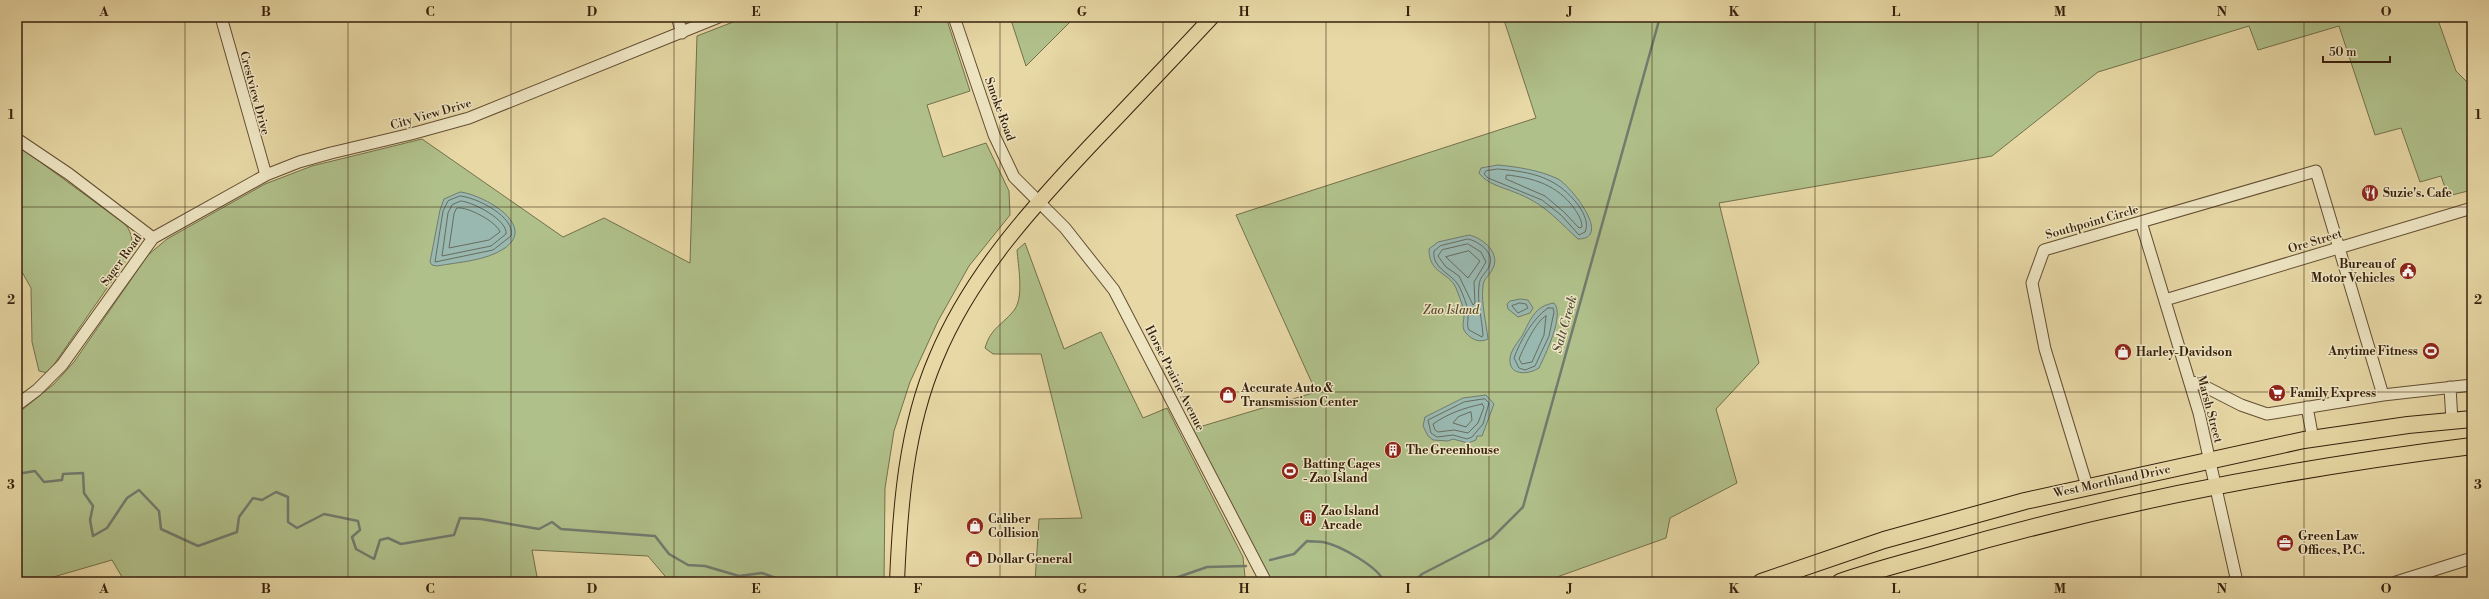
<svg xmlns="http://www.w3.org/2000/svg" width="2489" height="599" font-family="'Libre Bodoni',serif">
<rect width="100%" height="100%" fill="#e7d8a5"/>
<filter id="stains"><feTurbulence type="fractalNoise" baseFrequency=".005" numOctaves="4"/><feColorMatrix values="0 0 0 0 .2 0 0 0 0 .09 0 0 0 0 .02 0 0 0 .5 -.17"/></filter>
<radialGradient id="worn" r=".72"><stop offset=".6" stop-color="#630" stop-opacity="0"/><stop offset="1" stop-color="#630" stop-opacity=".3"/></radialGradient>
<path fill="#b0c08a" stroke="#74704b" d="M746,17H946L970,91L927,105L943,157L986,143L1009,191L1010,215L969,266L938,321L910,382L894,431L885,488L884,582H670L648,556L532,550L538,582H125L112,560L36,582H17V414L54,384L74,362L148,255L167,239L265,184L312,166L422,139L563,237L604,218L690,263L697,36Z
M1010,17H1075L1026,66Z
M1503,17H2437L2456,71L2472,87V190L2448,196L2441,176L2420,182L2401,128L2375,135L2339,26L2258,50L2249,26L2098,72L1992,156L1719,203L1759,363L1716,409L1737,483L1670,518L1666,538L1543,582H1271L1193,430L1196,428L1316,392L1236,215L1536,118Z
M17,145L125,224C133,234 133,242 130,255L48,373L39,371L32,342L31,288L17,263Z
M1025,243L1064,349L1101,332L1143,418L1167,408L1243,557L1245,577L1208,582H1035L1039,519L1082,518L1041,354H993L985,348C991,327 1003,325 1015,309C1024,295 1018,265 1017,250Z"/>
<path fill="#99b8b0" stroke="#727b6e" d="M1498,165C1518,167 1539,170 1558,179C1571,186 1613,239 1578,239C1556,219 1544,203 1514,192C1502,187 1487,184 1479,173L1481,168Z
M460,192C481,194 538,224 505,248C486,261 459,262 437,266L432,265L430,262L440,210L444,199Z
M1469,235C1483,238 1502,254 1492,270C1489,276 1483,279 1483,286C1481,303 1486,322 1488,339C1480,343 1472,340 1466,333C1461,328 1464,321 1464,315C1464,307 1459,296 1456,288C1448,271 1429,274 1429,249L1438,242Z
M1520,299L1528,300L1533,308L1530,313L1518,317L1508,309L1507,304L1510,301Z
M1554,303C1565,315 1545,355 1539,368C1528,375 1508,376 1510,358C1511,350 1518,342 1522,336C1530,321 1534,306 1554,303Z
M1486,395L1494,404L1482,436H1477L1476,440L1468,443L1453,439L1448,441L1433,440L1428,436L1423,426L1425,417L1463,398Z"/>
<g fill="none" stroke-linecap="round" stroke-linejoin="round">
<path stroke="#686c5e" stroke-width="1" d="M1498,169C1533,172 1557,177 1579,206C1584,214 1589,223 1585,232L1579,235L1561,215L1542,200L1488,178L1484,174L1486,171Z
M1507,175C1534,178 1557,185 1574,208C1578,214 1582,220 1582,227L1579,228L1564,212L1545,196L1506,179Z
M460,196C476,197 516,217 511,236L493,250L435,262L443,211L448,201Z
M461,201C473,202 508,220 506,234L491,246L442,256L448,213L452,205Z
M457,208C467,206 497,222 500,232L489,240L449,248L454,214Z
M1468,239C1478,241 1494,252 1490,264C1488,272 1479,276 1479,286C1477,302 1482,319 1483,335L1482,337L1469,330C1466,325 1469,318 1468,312C1467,304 1463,295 1460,288C1453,273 1432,270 1434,251L1440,246Z
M1468,244L1481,252L1486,262L1474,282L1475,303L1473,305L1459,276L1446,267L1438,256L1442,250Z
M1469,251L1480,261L1468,278L1446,257Z
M1520,303L1526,304L1528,308L1518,313L1512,306Z
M1548,308H1553L1554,312L1549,336L1535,366L1525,370L1519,368L1514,358C1520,341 1533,318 1548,308Z
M1546,316L1544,335L1532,362L1522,364L1519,359C1523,349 1537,319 1546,316Z
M1485,399L1489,403L1483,424L1472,437L1467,439L1453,435L1437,437L1431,433L1428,420L1464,402Z
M1482,404L1484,407L1478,423L1468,433L1454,430L1438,432L1435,430L1433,424C1449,413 1464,408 1482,404Z
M1471,412L1472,420L1466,427L1453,423L1458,417Z"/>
<path stroke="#727b6e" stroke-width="2.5" d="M17,474L35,471L44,482L62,480L63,474L83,473L84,493L93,506L90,520L93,536L107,528L127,498L139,490L159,511L161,529L198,546L237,532L239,517L253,498L262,500L276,492L288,497V522L297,528L324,514L358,521L360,530L352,537L356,549L374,559L380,540L388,538L401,544L454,535L460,518L481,519L539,529L552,522L561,529L655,536L669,554L688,565L705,566L739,576L762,573L787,582
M1270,560L1294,554L1307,541C1312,542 1318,541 1323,542C1339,545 1379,567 1384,582
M1123,582H1125
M1164,582L1207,567L1246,566
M1414,582L1422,574L1492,538L1523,507L1660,17"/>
<defs>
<path id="minor" d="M221,17L266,175
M677,17L682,33
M954,17L994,135L1014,177L1065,228L1114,290L1266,582
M17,139L69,174L153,238
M2141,222L2199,413L2237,582
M2165,300L2472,208
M2190,382L2198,383L2241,405L2267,414L2383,395L2472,385
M2450,387L2452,421
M17,405L37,390L62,365L153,238L266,175L299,162L331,153L411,134L469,118L719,17
M2307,407L2313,439
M2087,486L2045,349L2032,283L2044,250L2316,171L2383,395
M2396,582L2472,558"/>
<path id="major" d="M897,582C900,507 906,428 936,358C970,276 1029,211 1089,147C1130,104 1171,61 1212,17"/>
<path id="highway" d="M1761,582L1884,540L2025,501L2304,440L2408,425L2472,419
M1840,582C1875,570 1911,561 1946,551C2119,501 2294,468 2472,446"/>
</defs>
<use href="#minor" stroke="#634e32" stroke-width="13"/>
<use href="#major" stroke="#37200c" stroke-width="16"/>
<use href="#highway" stroke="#37200c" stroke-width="18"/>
<use href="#minor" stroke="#efe6c4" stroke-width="11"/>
<use href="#major" stroke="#e7d8a5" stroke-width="14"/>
<use href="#highway" stroke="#e7d8a5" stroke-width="16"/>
</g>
<path fill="none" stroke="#37200c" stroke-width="1" stroke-opacity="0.55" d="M185,17V582M348,17V582M511,17V582M674,17V582M837,17V582M1000,17V582M1163,17V582M1326,17V582M1489,17V582M1652,17V582M1815,17V582M1978,17V582M2141,17V582M2304,17V582M17,207H2472M17,392H2472"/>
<defs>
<symbol id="restaurant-disc" viewBox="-11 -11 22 22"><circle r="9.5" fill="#8f2418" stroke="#efe6c4"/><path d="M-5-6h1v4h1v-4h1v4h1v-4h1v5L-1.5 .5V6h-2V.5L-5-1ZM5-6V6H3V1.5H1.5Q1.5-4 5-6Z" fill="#fff"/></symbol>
<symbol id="civic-disc" viewBox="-11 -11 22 22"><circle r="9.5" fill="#8f2418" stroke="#efe6c4"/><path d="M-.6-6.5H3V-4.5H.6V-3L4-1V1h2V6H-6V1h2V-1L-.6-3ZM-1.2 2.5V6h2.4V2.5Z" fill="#fff"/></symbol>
<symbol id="stadium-disc" viewBox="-11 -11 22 22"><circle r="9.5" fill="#8f2418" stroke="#efe6c4"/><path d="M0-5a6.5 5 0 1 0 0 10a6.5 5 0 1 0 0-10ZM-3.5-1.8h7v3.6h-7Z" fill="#fff"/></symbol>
<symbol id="shop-disc" viewBox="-11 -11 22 22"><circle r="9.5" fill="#8f2418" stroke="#efe6c4"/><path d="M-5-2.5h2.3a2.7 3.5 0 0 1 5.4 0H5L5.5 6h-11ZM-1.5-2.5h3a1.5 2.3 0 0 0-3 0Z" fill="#fff"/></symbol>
<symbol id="supermarket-disc" viewBox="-11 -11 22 22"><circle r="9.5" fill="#8f2418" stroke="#efe6c4"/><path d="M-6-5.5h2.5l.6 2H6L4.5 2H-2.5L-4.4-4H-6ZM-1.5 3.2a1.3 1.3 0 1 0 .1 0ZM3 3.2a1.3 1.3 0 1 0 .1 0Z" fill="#fff"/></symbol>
<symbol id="building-disc" viewBox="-11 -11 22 22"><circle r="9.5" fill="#8f2418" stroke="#efe6c4"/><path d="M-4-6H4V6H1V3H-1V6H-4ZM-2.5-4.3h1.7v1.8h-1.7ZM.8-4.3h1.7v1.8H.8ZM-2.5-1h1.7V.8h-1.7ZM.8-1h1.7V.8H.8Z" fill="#fff"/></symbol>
<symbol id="office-disc" viewBox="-11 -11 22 22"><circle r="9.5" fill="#8f2418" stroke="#efe6c4"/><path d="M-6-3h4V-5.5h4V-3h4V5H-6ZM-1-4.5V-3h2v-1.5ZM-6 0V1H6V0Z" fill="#fff"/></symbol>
</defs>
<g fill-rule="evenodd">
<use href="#restaurant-disc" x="2360" y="183" width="20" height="20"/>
<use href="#civic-disc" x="2398" y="261" width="20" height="20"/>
<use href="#stadium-disc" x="2421" y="341" width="20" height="20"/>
<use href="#shop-disc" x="2113" y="342" width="20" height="20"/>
<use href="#supermarket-disc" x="2267" y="383" width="20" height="20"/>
<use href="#shop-disc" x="1218" y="385" width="20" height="20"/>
<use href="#building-disc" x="1383" y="440" width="20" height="20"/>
<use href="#stadium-disc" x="1280" y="461" width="20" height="20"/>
<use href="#building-disc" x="1298" y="508" width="20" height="20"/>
<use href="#shop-disc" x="965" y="516" width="20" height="20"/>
<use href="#office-disc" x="2275" y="533" width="20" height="20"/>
<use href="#shop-disc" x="964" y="549" width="20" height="20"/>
</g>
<g text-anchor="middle" stroke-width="3" stroke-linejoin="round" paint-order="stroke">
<g font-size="12" fill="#37200c" stroke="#efe6c4">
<text transform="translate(255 93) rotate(75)" y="4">Crestview Drive</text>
<text transform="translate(1000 109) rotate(70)" y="4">Smoke Road</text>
<text transform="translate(431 114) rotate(-16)" y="4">City View Drive</text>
<text transform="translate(2092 222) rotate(-16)" y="4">Southpoint Circle</text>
<text transform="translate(2315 241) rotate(-17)" y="4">Ore Street</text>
<text transform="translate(121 260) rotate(-54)" y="4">Sager Road</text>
<text transform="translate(1175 378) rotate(63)" y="4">Horse Prairie Avenue</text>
<text transform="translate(2210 409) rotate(75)" y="4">Marsh Street</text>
<text transform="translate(2112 481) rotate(-12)" y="4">West Morthland Drive</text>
</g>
<g font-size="12" font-weight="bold" fill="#37200c" stroke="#efe6c4" text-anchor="start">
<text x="2383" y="197">Suzie's. Cafe</text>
<text x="2395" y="268" text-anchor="end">Bureau of<tspan x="2395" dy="14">Motor Vehicles</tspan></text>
<text x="2418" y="355" text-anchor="end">Anytime Fitness</text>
<text x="2136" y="356">Harley-Davidson</text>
<text x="1241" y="392">Accurate Auto &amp;<tspan x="1241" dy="14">Transmission Center</tspan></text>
<text x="2290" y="397">Family Express</text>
<text x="1406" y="454">The Greenhouse</text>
<text x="1303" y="468">Batting Cages<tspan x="1303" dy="14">- Zao Island</tspan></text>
<text x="1321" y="515">Zao Island<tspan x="1321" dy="14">Arcade</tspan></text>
<text x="988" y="523">Caliber<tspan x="988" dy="14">Collision</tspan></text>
<text x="2298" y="540">Green Law<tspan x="2298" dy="14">Offices, P.C.</tspan></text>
<text x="987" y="563">Dollar General</text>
</g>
<g font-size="12" font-style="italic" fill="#55482c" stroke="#efe6c4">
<text x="1451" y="314">Zao Island</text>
</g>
<g font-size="13" font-style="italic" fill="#544e3d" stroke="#efe6c4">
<text transform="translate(1564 324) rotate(-74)" y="5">Salt Creek</text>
</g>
</g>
<rect width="2489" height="599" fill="none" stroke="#e7d8a5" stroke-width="44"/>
<path d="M2323 56v6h67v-6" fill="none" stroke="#37200c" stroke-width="2"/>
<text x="2329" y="56" font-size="12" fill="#37200c" stroke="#efe6c4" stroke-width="3" paint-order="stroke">50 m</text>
<rect x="22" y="22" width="2445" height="555" fill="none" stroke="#37200c" stroke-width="1.5"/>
<g font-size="13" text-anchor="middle" font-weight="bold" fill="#37200c">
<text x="104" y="16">A</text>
<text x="266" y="16">B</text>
<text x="430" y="16">C</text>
<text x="592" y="16">D</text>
<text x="756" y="16">E</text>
<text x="918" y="16">F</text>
<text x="1082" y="16">G</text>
<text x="1244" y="16">H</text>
<text x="1408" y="16">I</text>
<text x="1570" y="16">J</text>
<text x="1734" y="16">K</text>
<text x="1896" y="16">L</text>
<text x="2060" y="16">M</text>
<text x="2222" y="16">N</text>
<text x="2386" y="16">O</text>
<text x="11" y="119">1</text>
<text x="2478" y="119">1</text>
<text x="11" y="304">2</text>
<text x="2478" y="304">2</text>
<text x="11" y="489">3</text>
<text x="2478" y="489">3</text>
<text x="104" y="593">A</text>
<text x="266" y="593">B</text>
<text x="430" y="593">C</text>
<text x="592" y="593">D</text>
<text x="756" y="593">E</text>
<text x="918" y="593">F</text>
<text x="1082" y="593">G</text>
<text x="1244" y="593">H</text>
<text x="1408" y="593">I</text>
<text x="1570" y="593">J</text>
<text x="1734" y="593">K</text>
<text x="1896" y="593">L</text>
<text x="2060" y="593">M</text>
<text x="2222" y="593">N</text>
<text x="2386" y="593">O</text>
</g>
<rect width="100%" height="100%" filter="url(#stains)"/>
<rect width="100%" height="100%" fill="url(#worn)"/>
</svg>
